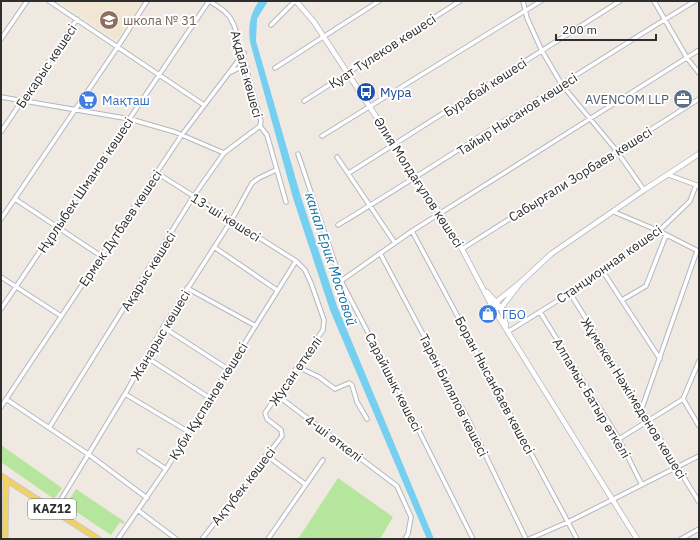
<svg xmlns="http://www.w3.org/2000/svg" width="700" height="540" font-family="'IBM Plex Sans',sans-serif">
<rect width="100%" height="100%" fill="#efe9e1"/>
<path fill="#f0e6d1" d="M60,1H143L117,40Z"/>
<path fill="#b6e59e" d="M1,445L62,488L54,499L1,462Z
M338,478L393,517L380,539H298Z
M76,489L125,522L123,524L120,522L111,535L66,505Z"/>
<path fill="#75cff0" d="M259,1H268L257,19L256,41L301,197L337,306L434,539H427L330,310L293,198L250,42C248,26 250,14 259,1Z"/>
<g fill="none" stroke-linecap="round" stroke-linejoin="round">
<defs>
<path id="street" d="M49,1L204,105
M209,1C222,9 230,13 235,28L261,121L260,126L267,135L286,202
M523,1L527,18L542,51L562,85L616,150L644,190
M654,1L687,58L699,73
M271,25L295,1
M1,39L27,1
M275,68L379,1
M231,72L239,68H247
M1,97L130,119L175,132L224,153
M304,101L460,1
M1,132L77,19
M322,136L541,1
M298,154L341,281L403,399L473,539
M337,157L395,243
M157,173L296,261L305,270L311,283L324,320L323,330L265,413L267,419L281,430L282,436L202,539
M349,173L620,1
M669,175L699,186
M15,199L101,256
M614,212L659,231L698,251
M1,219L117,48L147,1
M338,225C458,152 575,74 695,1
M412,231L577,539
M214,247L277,290
M462,249L699,99
M380,253L469,421L526,539
M602,270L660,359
M1,277L61,316
M341,281L412,231L699,50
M187,288L254,325
M570,293L699,502
M622,300L646,286L666,235
M1,309L209,1
M540,312L619,439L642,485
M163,327L228,369
M509,331L570,293L659,231L690,201L696,185
M146,357L210,398
M298,367L319,377L335,389L349,383L352,385L357,402L367,419
M125,394L189,432
M278,396L397,486L411,517L408,534L405,539
M6,399L88,454L147,498
M683,399L699,426
M1,407L181,136L244,53
M642,408L697,251
M49,428L193,197L224,153L260,126
M619,439L683,399L699,361
M139,451L166,469
M266,455L305,484
M54,511L125,394L163,327L231,221L252,183L259,178L276,170
M139,511L176,539
M118,539L166,469L296,261
M268,539L323,460
M529,539L568,522L699,456
M681,539L699,529"/>
<path id="secondary" d="M296,1L314,22L440,214L462,249L493,308L637,539
M521,282L496,302L493,308H501L521,282L551,254L644,190L699,154
M487,292L501,308L506,325"/>
<path id="primary" d="M1,476L98,539
M5,539L6,480"/>
</defs>
<use href="#street" stroke="#b4b7c1" stroke-width="5.5"/>
<use href="#secondary" stroke="#b4b7c1" stroke-width="6"/>
<use href="#primary" stroke="#c9c9c9" stroke-width="7"/>
<use href="#street" stroke="#fff" stroke-width="3.5"/>
<use href="#secondary" stroke="#fff" stroke-width="4.5"/>
<use href="#primary" stroke="#f2d163" stroke-width="5"/>
</g>
<defs>
<symbol id="school-disc" viewBox="-11 -11 22 22"><circle r="9.5" fill="#8d6e63" stroke="#fff"/><path d="M0-5L7-2L0 1L-7-2ZM-4 1L0 2.5L4 1V4Q0 6-4 4Z" fill="#fff"/></symbol>
<symbol id="bus-disc" viewBox="-11 -11 22 22"><circle r="9.5" fill="#1a4fb4" stroke="#fff"/><path d="M-5-6H5V4H4V6H2V4H-2V6H-4V4H-5ZM-3.5-4V0h7V-4ZM-3.5 1.2v1.5H-2V1.2ZM2 1.2v1.5H3.5V1.2Z" fill="#fff"/></symbol>
<symbol id="office-disc" viewBox="-11 -11 22 22"><circle r="9.5" fill="#5c6f8a" stroke="#fff"/><path d="M-6-3h4V-5.5h4V-3h4V5H-6ZM-1-4.5V-3h2v-1.5ZM-6 0V1H6V0Z" fill="#fff"/></symbol>
<symbol id="supermarket-disc" viewBox="-11 -11 22 22"><circle r="9.5" fill="#3f7fe0" stroke="#fff"/><path d="M-6-5.5h2.5l.6 2H6L4.5 2H-2.5L-4.4-4H-6ZM-1.5 3.2a1.3 1.3 0 1 0 .1 0ZM3 3.2a1.3 1.3 0 1 0 .1 0Z" fill="#fff"/></symbol>
<symbol id="shop-disc" viewBox="-11 -11 22 22"><circle r="9.5" fill="#3f7fe0" stroke="#fff"/><path d="M-5-2.5h2.3a2.7 3.5 0 0 1 5.4 0H5L5.5 6h-11ZM-1.5-2.5h3a1.5 2.3 0 0 0-3 0Z" fill="#fff"/></symbol>
</defs>
<g fill-rule="evenodd">
<use href="#school-disc" x="98" y="9" width="22" height="22"/>
<use href="#bus-disc" x="355" y="81" width="22" height="22"/>
<use href="#office-disc" x="672" y="88" width="22" height="22"/>
<use href="#supermarket-disc" x="77" y="89" width="22" height="22"/>
<use href="#shop-disc" x="477" y="303" width="22" height="22"/>
</g>
<g text-anchor="middle" stroke-width="4" stroke-linejoin="round" paint-order="stroke">
<rect fill="#fff" stroke="#6d6d6d" stroke-width="1" x="28" y="499" width="48" height="20" rx="3"/>
<g font-size="12" font-weight="bold" fill="#2e2e2e">
<text x="52" y="513">KAZ12</text>
</g>
<g font-size="13" fill="#785e54" stroke="#fff" text-anchor="start">
<text x="123" y="25">школа № 31</text>
</g>
<g font-size="13" fill="#2e2e2e" stroke="#fff">
<text transform="translate(382 51) rotate(-33)" y="5">Қуат Түлеков көшесі</text>
<text transform="translate(46 66) rotate(-56)" y="5">Бекарыс көшесі</text>
<text transform="translate(247 74) rotate(75)" y="5">Ақдала көшесі</text>
<text transform="translate(485 87) rotate(-33)" y="5">Бурабай көшесi</text>
<text transform="translate(517 114) rotate(-33)" y="5">Тайыр Нысанов көшесi</text>
<text transform="translate(580 174) rotate(-32)" y="5">Сабырғали Зорбаев көшесі</text>
<text transform="translate(419 182) rotate(57)" y="5">Әлия Молдағұлов көшесі</text>
<text transform="translate(85 185) rotate(-56)" y="5">Нұрлыбек Шманов көшесі</text>
<text transform="translate(226 217) rotate(32)" y="5">13-ші көшесi</text>
<text transform="translate(120 228) rotate(-56)" y="5">Ермек Дүтбаев көшесi</text>
<text transform="translate(609 264) rotate(-35)" y="5">Станционная көшесі</text>
<text transform="translate(148 271) rotate(-58)" y="5">Ақарыс көшесi</text>
<text transform="translate(160 335) rotate(-59)" y="5">Жанарыс көшесі</text>
<text transform="translate(295 371) rotate(-55)" y="5">Жусан өткелі</text>
<text transform="translate(394 382) rotate(63)" y="5">Сарайшық көшесі</text>
<text transform="translate(495 385) rotate(62)" y="5">Боран Нысанбаев көшесі</text>
<text transform="translate(454 395) rotate(63)" y="5">Тарен Билялов көшесі</text>
<text transform="translate(592 398) rotate(59)" y="5">Алпамыс Батыр өткелі</text>
<text transform="translate(634 398) rotate(58)" y="5">Жұмекен Нәжімеденов көшесі</text>
<text transform="translate(208 401) rotate(-58)" y="5">Куби Құспанов көшесi</text>
<text transform="translate(334 438) rotate(37)" y="5">4-шi өткелi</text>
<text transform="translate(243 486) rotate(-52)" y="5">Ақтүбек көшесi</text>
</g>
<g font-size="13" fill="#164399" stroke="#fff" text-anchor="start">
<text x="380" y="97">Мура</text>
</g>
<g font-size="13" fill="#4e5e75" stroke="#fff" text-anchor="end">
<text x="669" y="104">AVENCOM LLP</text>
</g>
<g font-size="13" fill="#366cbe" stroke="#fff" text-anchor="start">
<text x="102" y="105">Мақташ</text>
<text x="502" y="319">ГБО</text>
</g>
<g font-size="14" font-style="italic" fill="#0d6fa3" stroke="#fff">
<text transform="translate(331 259) rotate(72)" y="5">канал Ерик Мостовой</text>
</g>
</g>
<rect width="700" height="540" fill="none" stroke="#2e2e2e" stroke-width="4"/>
<path d="M556 34v6h100v-6" fill="none" stroke="#2e2e2e" stroke-width="2"/>
<text x="562" y="34" font-size="12" fill="#2e2e2e" stroke="#ffffff" stroke-width="3" paint-order="stroke">200 m</text>
</svg>
